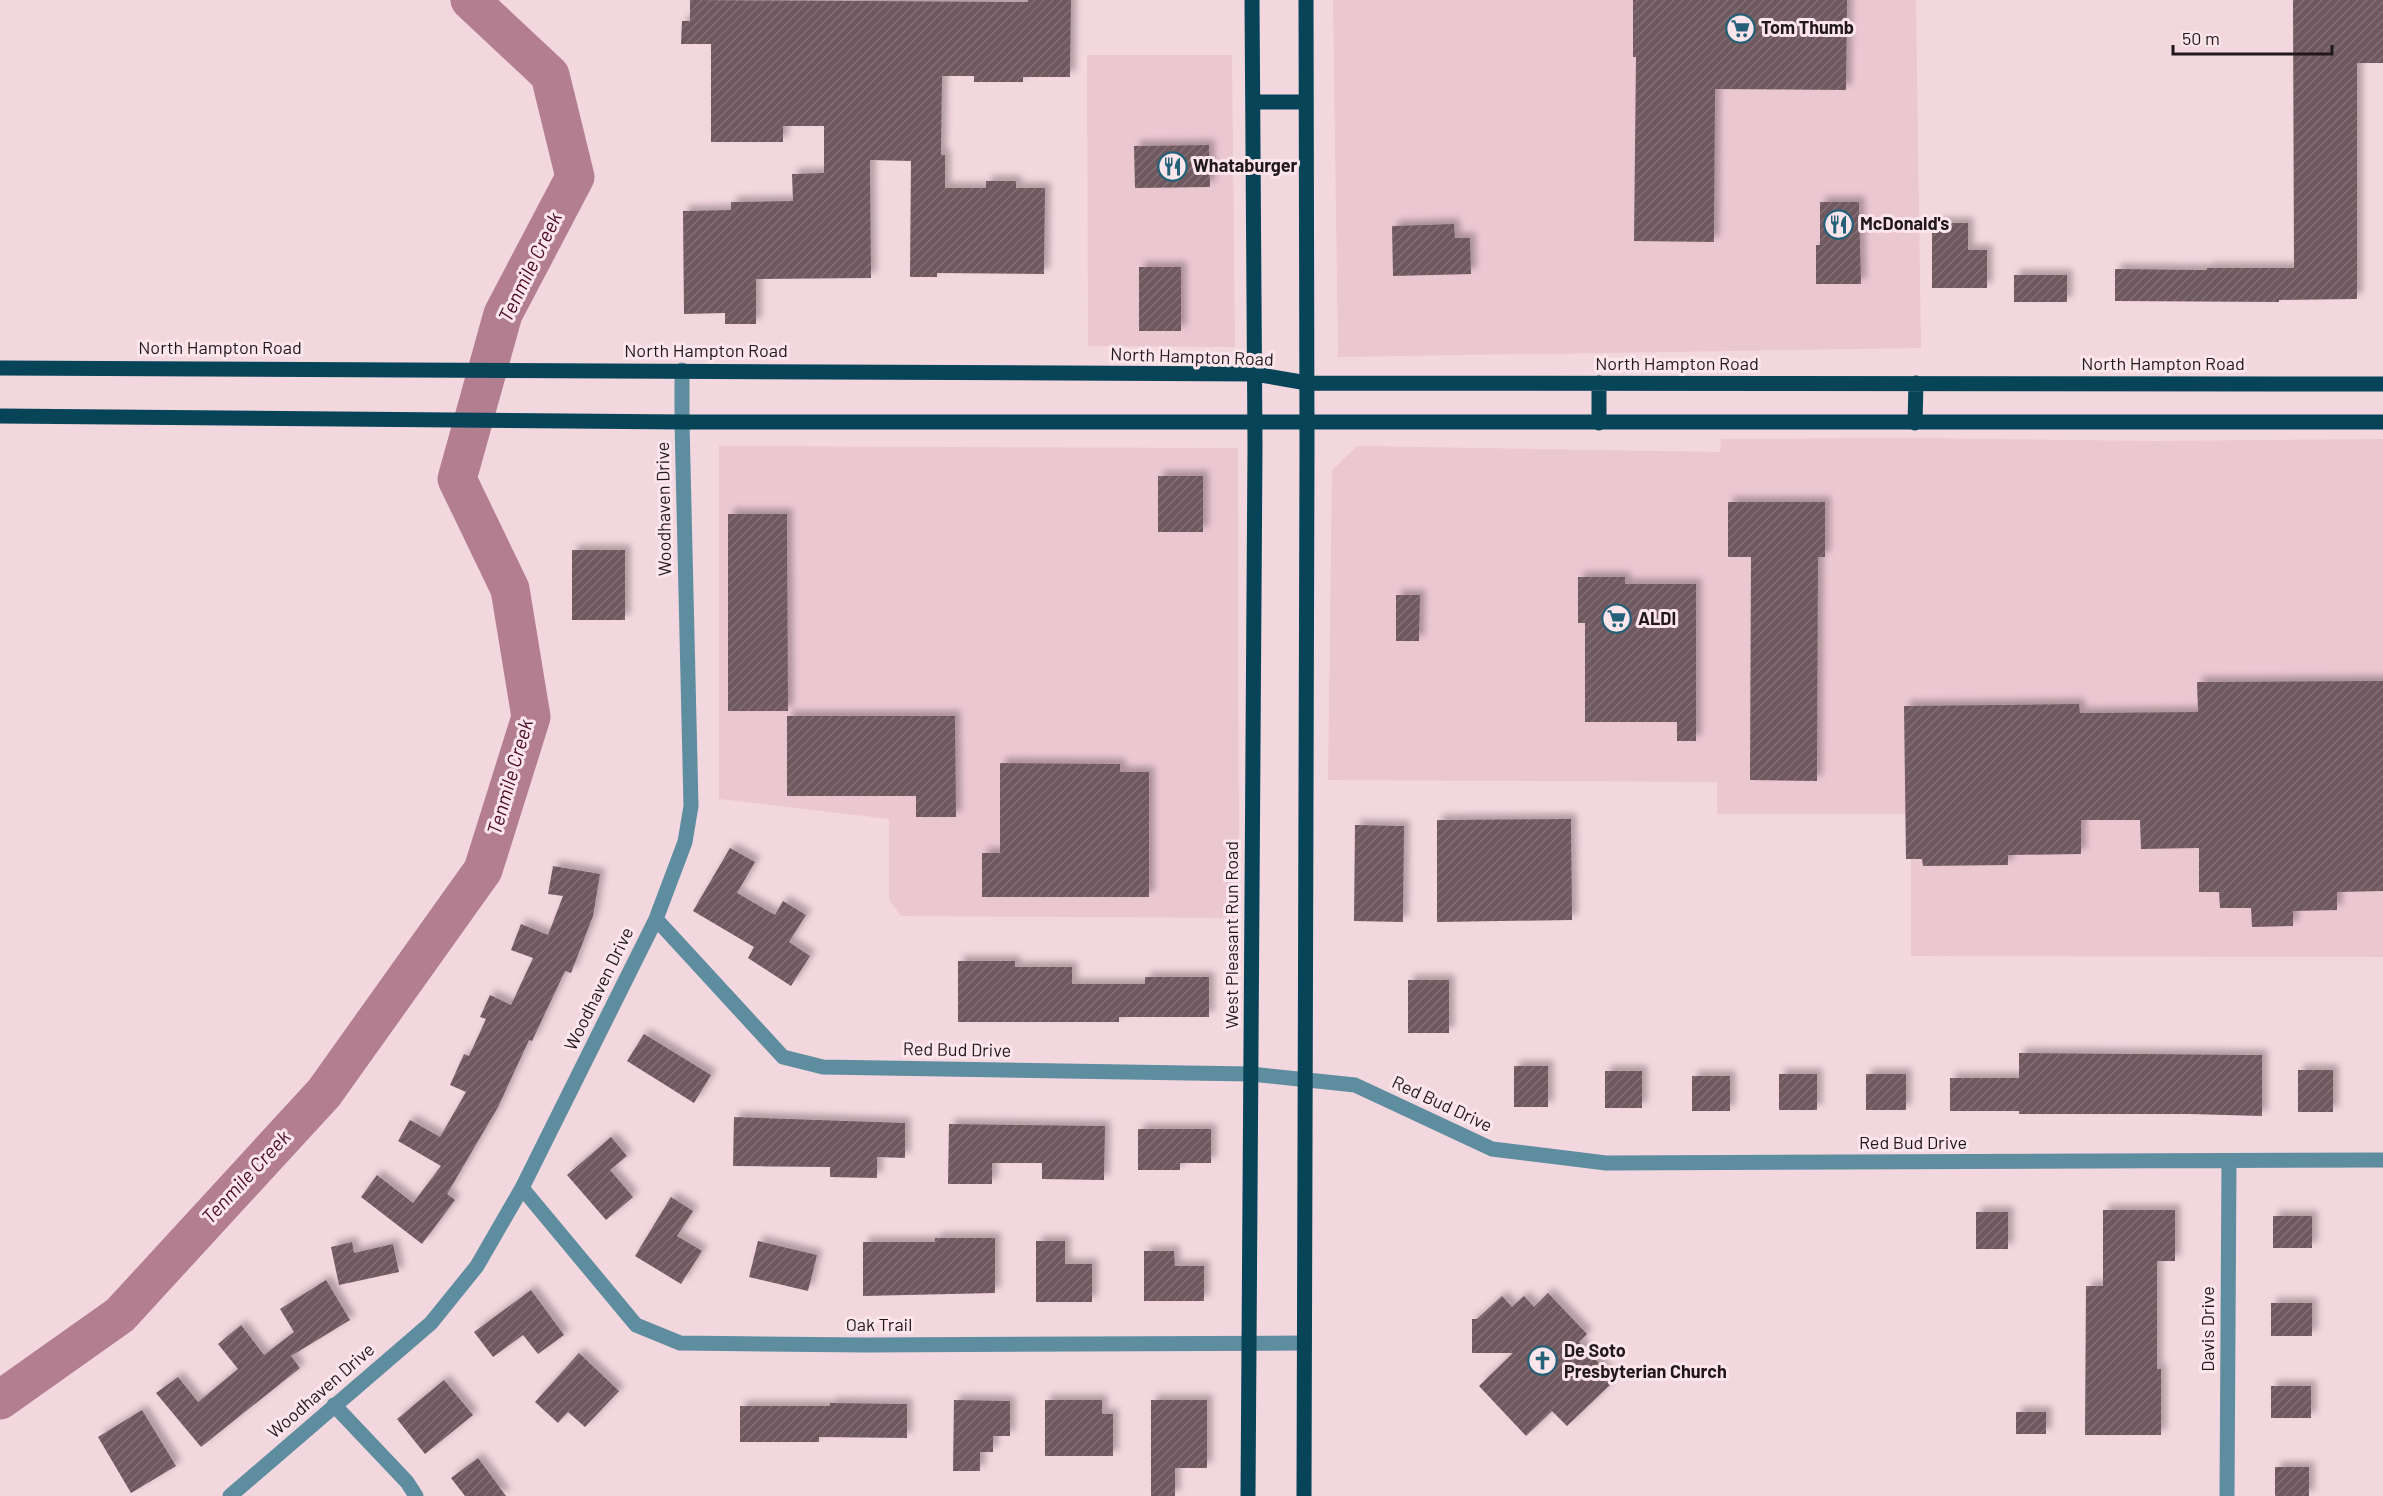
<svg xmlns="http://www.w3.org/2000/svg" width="2383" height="1496" font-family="Barlow,sans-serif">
<defs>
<pattern id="building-hatch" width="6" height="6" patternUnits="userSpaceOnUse" patternTransform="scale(1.5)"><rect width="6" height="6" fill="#6f585f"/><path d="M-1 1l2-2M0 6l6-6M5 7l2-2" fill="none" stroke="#827076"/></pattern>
<filter id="shadow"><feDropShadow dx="5.5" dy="-5.5" stdDeviation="3" flood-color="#0004"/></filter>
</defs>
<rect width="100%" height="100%" fill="#f3d7df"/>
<path fill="#ebc7d2" d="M1333,0H1916L1921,348L1338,357Z
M1087,55H1232L1235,347L1088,346Z
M1910,438L2154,441L2383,439V957L1911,956V814H1717V782L1328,780L1332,470L1357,446L1720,452L1721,439Z
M719,446L1238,448L1239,918L901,916L889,900V819L719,799Z"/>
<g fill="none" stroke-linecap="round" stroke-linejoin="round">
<path stroke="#b37e8f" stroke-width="39" d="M0,1400L120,1315L324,1093L483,870L531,717L510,589L457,479L503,314L575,177L550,75L470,0"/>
</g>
<path fill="url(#building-hatch)" filter="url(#shadow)" d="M690,0L1028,2V0H1071L1070,77H1023V82H974V76H942L941,155H945V188H986V181H1016V188H1045L1044,274L937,273V277H910L911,161L870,160L871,278L756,279V324H725V313L684,314L683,211L731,210V202L793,201L792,174L824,173V126H783V142H711V44H681L682,21H690Z
M1633,0H1847L1846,90L1715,89L1714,242L1634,241L1636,57H1633Z
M2293,0H2383V63H2357V299L2279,300V302L2115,301V269L2207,270V268H2294Z
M1209,145L1210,187L1135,188L1134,146Z
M1820,202H1859L1861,284H1816V245H1820Z
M1932,223H1968V250H1987V288H1932Z
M1454,224L1455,238H1470L1471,274L1393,276L1392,226Z
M1139,267H1181V331H1139Z
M2014,275H2067V302H2014Z
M1158,476H1203V532H1158Z
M1728,502H1825V557H1818L1817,781L1750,780L1751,557H1728Z
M728,514H787L788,711H728Z
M572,550H625V620H572Z
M1578,577H1625V584H1696V741H1677V722H1585V623H1578Z
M1396,595H1420L1419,641H1396Z
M2383,681V891L2337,892V910L2293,911V926L2252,927L2251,908H2220L2219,892H2199V848L2141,849L2140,820H2081V854L2008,855V865L1923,866L1922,859H1906L1904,706L2079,704L2080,713L2198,712L2197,682Z
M787,716H955L956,817H916V796H787Z
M1000,763L1120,764V772H1149V897H982V853H1000Z
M1571,819L1572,920L1437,922V820Z
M1355,825L1404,826L1403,922L1354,921Z
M730,848L755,862L737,893L775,915L783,901L806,915L789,942L810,956L791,986L748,958L754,947L693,911Z
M553,866L600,874L593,916L571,973L565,971L532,1041L529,1040L498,1107L447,1194L455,1200L422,1244L361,1197L377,1175L413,1203L441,1166L398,1141L410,1120L440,1137L466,1092L450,1085L464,1054L469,1056L486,1019L480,1017L490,995L511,1005L533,958L511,950L521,924L548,935L563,896L548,894Z
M958,961H1015V967H1072V984H1145V977H1209V1017H1119V1022H958Z
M1408,980H1449V1033H1408Z
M644,1034L711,1075L694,1103L627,1061Z
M2019,1053L2262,1055V1116L2190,1114H2019V1111H1950V1078H2019Z
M1514,1066H1548V1107H1514Z
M2298,1070H2333V1112H2298Z
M1605,1071H1642V1108H1605Z
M1779,1074H1817V1110H1779Z
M1866,1074H1906V1110H1866Z
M1692,1076H1730V1111H1692Z
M734,1117L905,1123V1158L877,1157V1178L830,1177V1167L733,1166Z
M949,1124L1105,1126L1104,1180L1042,1179V1163H992V1184H948Z
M1138,1129H1211V1163H1180V1170H1138Z
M611,1137L627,1156L610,1170L633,1197L606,1220L567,1175Z
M671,1197L693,1211L677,1236L702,1251L681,1284L635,1256Z
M2103,1210H2175V1261H2157V1369H2161V1435H2085L2086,1286H2103Z
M1976,1212H2008V1249H1976Z
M2273,1216H2312V1248H2273Z
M935,1238H995V1293L863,1296V1242H935Z
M758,1241L817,1255L808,1291L749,1277Z
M1036,1241H1065V1264H1092V1302H1036Z
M352,1242L354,1253L393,1244L399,1272L339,1285L331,1247Z
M1144,1251H1174L1175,1266H1204V1301H1144Z
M326,1280L350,1320L291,1356L300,1368L201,1447L156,1393L178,1377L198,1402L238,1369L218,1344L241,1325L264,1355L294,1332L280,1309Z
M531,1290L564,1335L538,1354L523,1335L493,1357L474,1332Z
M1548,1293L1587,1334L1579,1342L1615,1380L1567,1426L1552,1411L1526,1436L1479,1386L1513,1353H1472V1319H1477L1502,1296L1512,1307L1524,1296L1534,1307Z
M2271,1303H2312V1336H2271Z
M579,1353L619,1391L585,1427L568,1412L558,1423L535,1402Z
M444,1380L473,1415L425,1454L397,1419Z
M2271,1386H2311V1418H2271Z
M954,1400L1010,1401V1436H993V1452H980V1471H953Z
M1045,1400H1102V1414H1113V1456H1045Z
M1151,1400H1207V1468H1175V1496H1151Z
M830,1403L907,1404V1438L819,1437V1442H740V1406H830Z
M142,1410L176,1466L131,1493L98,1437Z
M2016,1412H2046V1434H2016Z
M478,1458L506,1496H465L451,1478Z
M2275,1467H2309V1496H2275Z"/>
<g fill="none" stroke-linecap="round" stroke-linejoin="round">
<path stroke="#5f8da0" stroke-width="15" d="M656,919L783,1057L823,1067L1251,1074L1355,1085L1492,1149L1606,1163L2383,1160
M522,1188L636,1325L680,1343L866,1345L1304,1343
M334,1405L407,1482L416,1496
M230,1496L431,1323L477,1266L522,1188L656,919L685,842L691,806L682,422V370
M2227,1496L2229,1162"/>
<path stroke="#074458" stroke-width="15" d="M1253,102H1306
M0,368L1255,374L1307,383L2383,384
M1599,383V423
M0,416L682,422H2383
M1915,423L1916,383
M1248,1496L1255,446L1252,0
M1304,1496L1307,446L1306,0"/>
</g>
<defs>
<symbol id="supermarket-ring" viewBox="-11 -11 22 22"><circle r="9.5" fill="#fce6ec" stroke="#246078" stroke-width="1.5"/><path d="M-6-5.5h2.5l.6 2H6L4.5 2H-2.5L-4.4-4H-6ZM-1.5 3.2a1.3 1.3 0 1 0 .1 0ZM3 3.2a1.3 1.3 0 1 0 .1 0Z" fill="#246078"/></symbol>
<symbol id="restaurant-ring" viewBox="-11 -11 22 22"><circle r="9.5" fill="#fce6ec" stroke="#246078" stroke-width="1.5"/><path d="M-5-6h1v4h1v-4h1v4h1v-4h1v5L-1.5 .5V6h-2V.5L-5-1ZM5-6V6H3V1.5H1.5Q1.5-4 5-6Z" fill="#246078"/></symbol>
<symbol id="church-ring" viewBox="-11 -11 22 22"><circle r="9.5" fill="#fce6ec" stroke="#246078" stroke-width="1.5"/><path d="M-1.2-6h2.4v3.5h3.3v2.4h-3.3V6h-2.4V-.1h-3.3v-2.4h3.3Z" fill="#246078"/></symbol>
</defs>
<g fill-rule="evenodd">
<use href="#supermarket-ring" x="1724" y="12" width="33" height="33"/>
<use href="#restaurant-ring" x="1156" y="150" width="33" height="33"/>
<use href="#restaurant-ring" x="1822" y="208" width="33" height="33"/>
<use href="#supermarket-ring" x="1600" y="602" width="33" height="33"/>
<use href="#church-ring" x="1526" y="1344" width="33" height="33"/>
</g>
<g text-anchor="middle" stroke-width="6" stroke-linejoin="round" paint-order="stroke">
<g font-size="18" font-weight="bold" fill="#21181b" stroke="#fce6ec" text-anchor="start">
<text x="1761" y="34">Tom Thumb</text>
<text x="1193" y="172">Whataburger</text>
<text x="1860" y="230">McDonald's</text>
<text x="1638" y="625">ALDI</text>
<text x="1564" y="1357">De Soto<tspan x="1564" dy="21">Presbyterian Church</tspan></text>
</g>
<g font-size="18" fill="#21181b" stroke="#fce6ec">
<text x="220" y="354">North Hampton Road</text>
<text x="706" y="357">North Hampton Road</text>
<text transform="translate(1192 357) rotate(2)" y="6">North Hampton Road</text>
<text x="1677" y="370">North Hampton Road</text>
<text x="2163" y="370">North Hampton Road</text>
<text transform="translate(664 509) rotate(-91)" y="6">Woodhaven Drive</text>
<text transform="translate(1232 935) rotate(-90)" y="6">West Pleasant Run Road</text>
<text transform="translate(599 989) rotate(-64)" y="6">Woodhaven Drive</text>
<text transform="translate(957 1050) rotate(1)" y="6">Red Bud Drive</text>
<text transform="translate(1442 1104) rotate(25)" y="6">Red Bud Drive</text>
<text x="1913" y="1149">Red Bud Drive</text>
<text x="879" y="1331">Oak Trail</text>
<text transform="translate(2208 1329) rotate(-90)" y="6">Davis Drive</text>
<text transform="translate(321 1391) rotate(-41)" y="6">Woodhaven Drive</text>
</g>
<g font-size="20" font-style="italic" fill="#4c0a29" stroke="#fce6ec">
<text transform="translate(530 267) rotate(-64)" y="7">Tenmile Creek</text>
<text transform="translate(510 777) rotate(-74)" y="7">Tenmile Creek</text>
<text transform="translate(246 1177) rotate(-47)" y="7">Tenmile Creek</text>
</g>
</g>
<path d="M2173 45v9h159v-9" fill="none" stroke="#21181b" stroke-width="3"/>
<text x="2182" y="45" font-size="18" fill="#21181b" stroke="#fce6ec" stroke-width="4.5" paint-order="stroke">50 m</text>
</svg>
